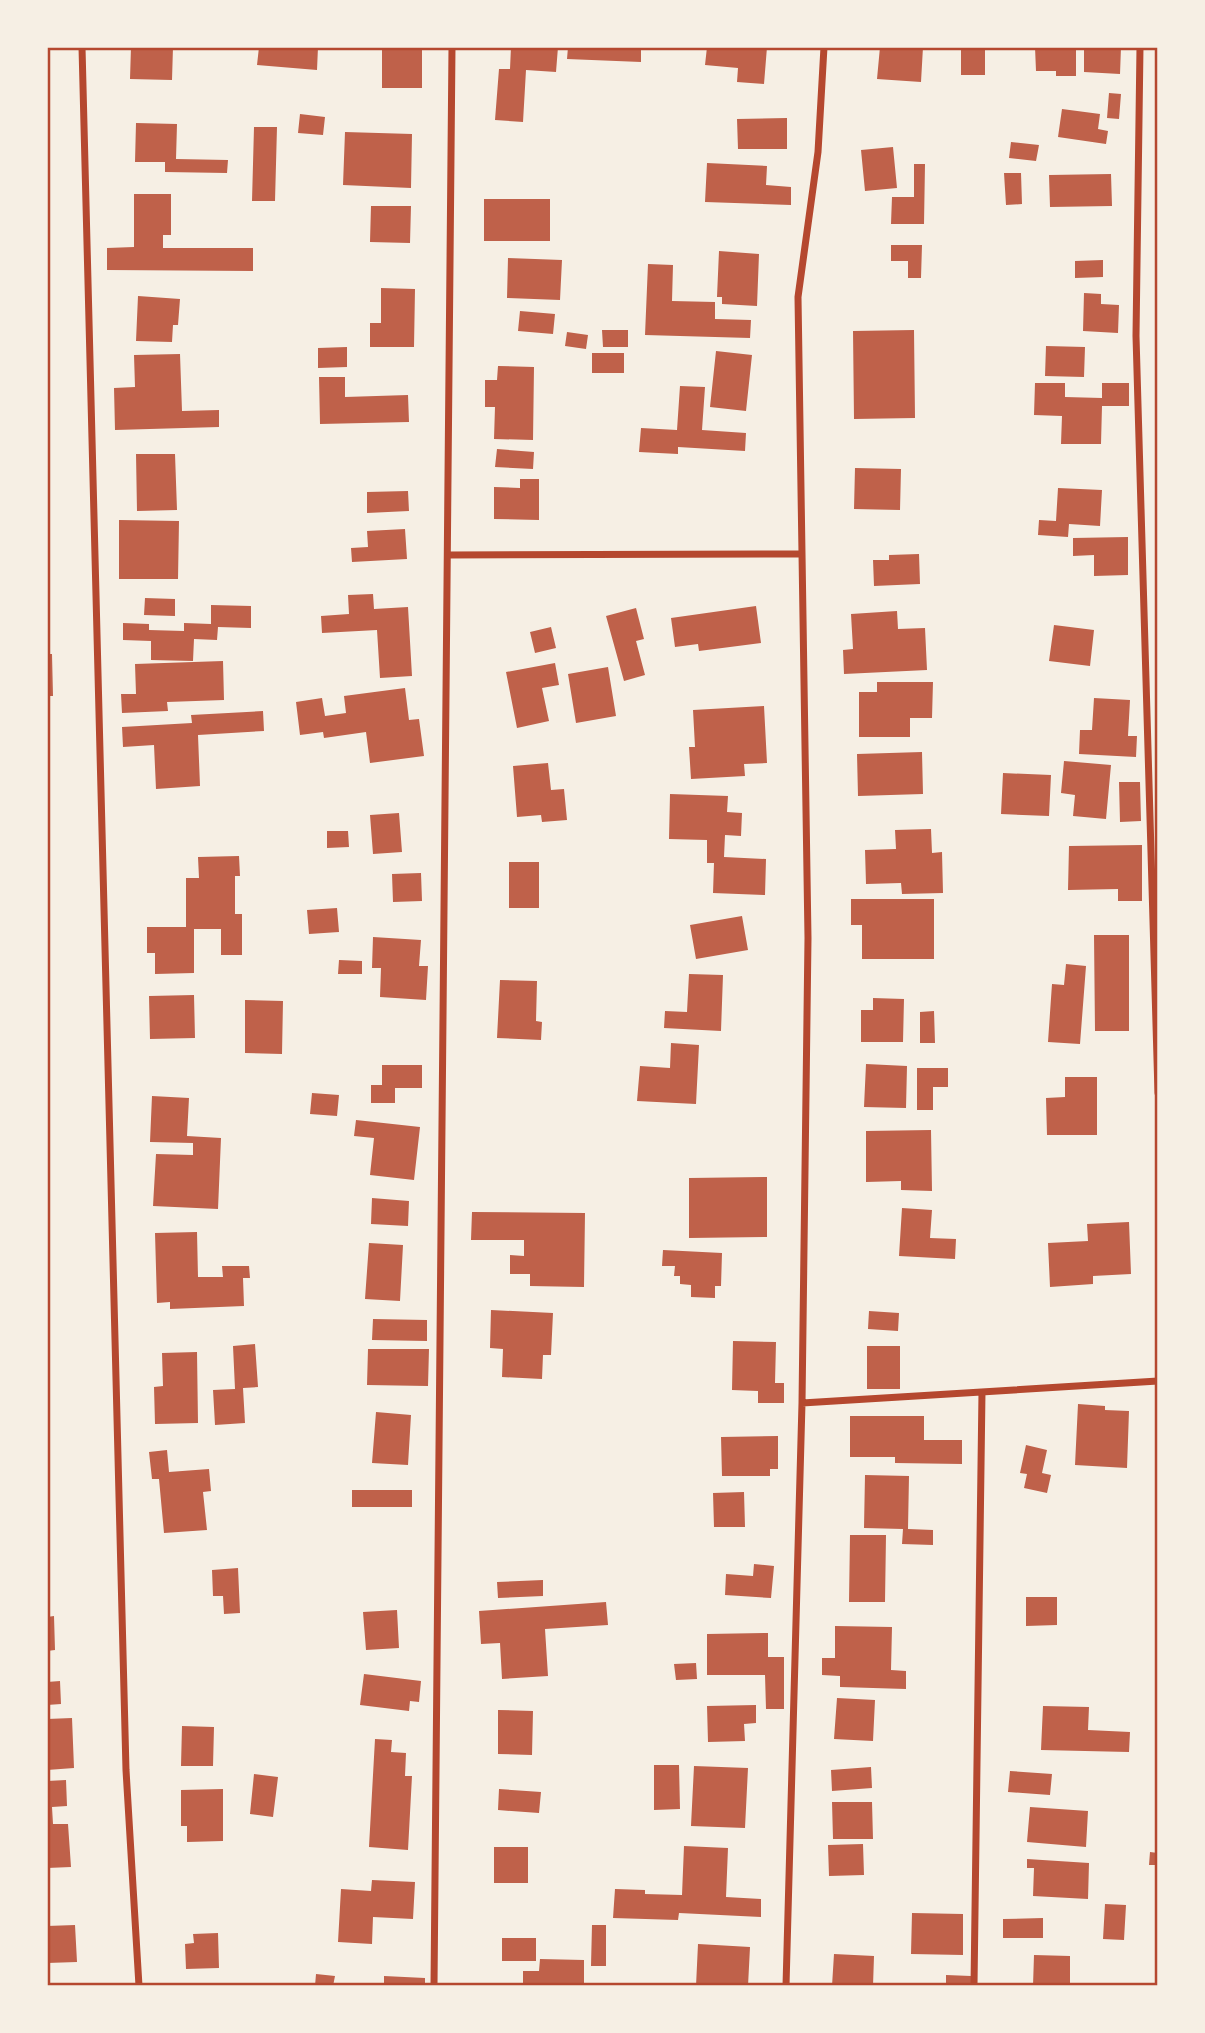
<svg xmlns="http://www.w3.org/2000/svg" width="1205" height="2033" font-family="'Fira Sans',sans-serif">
<rect width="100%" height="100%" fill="#f6efe4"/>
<path fill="#bf614a" d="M131,47H173L172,80L130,79Z
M259,47H318L317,70L257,65Z
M382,47H422V88H382Z
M511,47H558L556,72L526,70L523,122L495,120L499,69H510Z
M568,47H641V62L567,59Z
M707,47H767L764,84L737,82L738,68L705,65Z
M880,47H923L921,82L877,79Z
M961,47H985V75H961Z
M1035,47H1076V76H1056V71H1036Z
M1084,47H1121L1120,74L1084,72Z
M1109,93L1121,94L1119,119L1107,118Z
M1062,109L1100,114L1098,129L1108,131L1106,144L1058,137Z
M300,114L325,117L323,135L298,133Z
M787,118V149H738L737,119Z
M136,123L177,124L176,159L228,160L227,173L165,172V162H135Z
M254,127H277L275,201H252Z
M345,132L412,134L411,188L343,185Z
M1011,142L1039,145L1036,161L1009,158Z
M893,147L897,188L865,191L861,150Z
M707,163L767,166L766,185L791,187V205L705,202Z
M914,164H925L924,224H891L892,197H914Z
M1004,173H1021L1022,204L1006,205Z
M1111,174L1112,206L1050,207L1049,175Z
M134,194H171V235H163V248H253V271L107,270V248L134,247Z
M484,199H550V241H484Z
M371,206H411L410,243L370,242Z
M891,245H922L921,278H908V261H891Z
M719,251L759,254L757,306L722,304V297H717Z
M508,258L562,260L560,300L507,298Z
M1103,260V277L1075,278V261Z
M648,264L673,265L672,301L715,302V319L751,320L750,338L645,335Z
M381,288L415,289L414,347H370V323H381Z
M1084,293L1101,294V304L1119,305L1118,333L1083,331Z
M138,296L180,299L178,325H173L172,342L136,341Z
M520,311L555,314L553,334L518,331Z
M602,330H628V347H603Z
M914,330L915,418L854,419L853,331Z
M567,332L588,335L586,349L565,346Z
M1046,346L1085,347L1084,377L1045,376Z
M347,347V367L318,368V348Z
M716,351L752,355L746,411L710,407Z
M592,353H624V373H592Z
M180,354L182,411L219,410V427L115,430L114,388L135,387L134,355Z
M498,366L534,367L533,440L494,439L495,407H485V380H497Z
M319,377H345V397L408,395L409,422L320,424Z
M1035,383H1065V397L1102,398V383H1129V406H1102L1101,444H1061L1062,416L1034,415Z
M680,386L705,387L702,430L746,433L745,451L678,447V454L639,452L641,428L677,430Z
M497,449L534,452L533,469L495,467Z
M136,454H175L177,510L137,511Z
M855,468L901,469L900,510L854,509Z
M520,479H539V520L494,519V487L520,488Z
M1058,488L1102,490L1100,526L1069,524L1068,537L1038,535L1039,520L1056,521Z
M408,491L409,511L367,513V492Z
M119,520L179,521L178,579H119Z
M405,529L407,559L352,562L351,548L368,547L367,531Z
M1128,537V575L1094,576V555L1073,556V538Z
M919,554L920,584L874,586L873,560H889V555Z
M373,594L374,609L408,607L412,676L380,678L377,630L322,633L321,616L349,614L348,595Z
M145,598L175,599V616L144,615Z
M211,605L251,606V628L218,627L217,640L194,639L193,661L151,660V641L123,640V623L149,624V630L184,631V623L211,624Z
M756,606L761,643L699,651L698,644L675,647L671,618Z
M636,608L644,639L636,641L645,675L624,681L606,616Z
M897,611L898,629L925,628L927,670L844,674L843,650L853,649L851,614Z
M1054,625L1094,630L1090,666L1049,661Z
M551,627L556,648L535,653L530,632Z
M47,654H52L53,696H47Z
M223,661L224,700L167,702L168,711L122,713L121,694H136L135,664Z
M555,663L559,685L542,688L549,721L517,728L506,672Z
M608,667L616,716L576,723L568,674Z
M877,682H933L932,718H910V737H859V692H877Z
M405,688L409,720L419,719L424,756L370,763L366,732L324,738L323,732L300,735L296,702L322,698L325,716L346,713L344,696Z
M1094,698L1130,700L1128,736H1137L1136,757L1079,754L1080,730H1092Z
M764,706L767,763L744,764L745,776L691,779L689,747H695L693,710Z
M263,711L264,731L198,735L200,786L156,789L154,745L123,747L122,727L192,723L191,715Z
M922,752L923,794L858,796L857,754Z
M1064,761L1111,765L1106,819L1073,816L1075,795L1061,793Z
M548,763L551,790L564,789L567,820L542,822L541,815L517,817L513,766Z
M1003,773L1051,775L1049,816L1001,814Z
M1119,782H1140L1141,821L1120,822Z
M670,794L728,796L727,812L742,813L741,836L725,835L724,857L766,859L765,895L713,893L714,863H707V840L669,839Z
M399,813L402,852L373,854L370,815Z
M931,829L932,853L942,852L943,893L902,894L901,883L866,884L865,850L896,849L895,830Z
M327,831H348L349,847L327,848Z
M1142,845V901H1118V889L1068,890L1069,846Z
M239,856L240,876H235V914H242V955H221V929H194V973L155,974V953H147V927H186V878H199L198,857Z
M509,862H539V908H509Z
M421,873L422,901L393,902L392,874Z
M851,899H934V959H862V925H851Z
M337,908L339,932L309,934L307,910Z
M742,916L748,950L696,959L690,925Z
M1094,935H1129V1031H1095Z
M373,937L421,940L419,966H428L426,1000L380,997L381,968H372Z
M339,960L362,961V974H338Z
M1066,964L1086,966L1080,1044L1048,1042L1052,984L1064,985Z
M689,974L723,975L721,1031L664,1028L665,1011L687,1012Z
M500,980L537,981L536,1021L542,1022L541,1040L497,1038Z
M194,995L195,1038L150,1039L149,996Z
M873,998L904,999L903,1042H861V1010H873Z
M245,1000L283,1001L282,1054L245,1053Z
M934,1011L935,1043H920V1012Z
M671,1043L699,1045L696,1104L637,1101L640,1066L670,1068Z
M866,1064L907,1066L906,1108L864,1107Z
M382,1065H422V1088H395V1103H371V1085H382Z
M917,1068H948V1087H933V1110H917Z
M1065,1077H1097V1135H1047L1046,1098L1065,1097Z
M312,1093L339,1095L337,1116L310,1114Z
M152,1096L189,1098L187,1136L221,1138L218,1209L153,1206L156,1154L193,1155V1143L150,1142Z
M356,1120L420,1127L414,1180L370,1175L374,1138L354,1136Z
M931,1130L932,1191L901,1190V1181L866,1182V1131Z
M767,1177V1237L689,1238V1178Z
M372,1198L409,1201L408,1226L371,1224Z
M902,1208L932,1210L930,1238L956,1239L955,1259L899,1256Z
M472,1212L585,1213L584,1287L530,1286V1274H510V1255L524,1256V1240H471Z
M1129,1222L1131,1274L1093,1276V1284L1050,1287L1048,1243L1088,1241L1087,1224Z
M197,1232L198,1277H223L222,1266H249L250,1278H243L244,1306L170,1309V1302L157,1303L155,1233Z
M369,1243L403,1245L400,1301L365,1299Z
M663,1250L722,1253L721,1286H715V1298L691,1297V1285L680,1284V1276H674L675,1266H662Z
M491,1310L553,1313L551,1355H543L542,1379L502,1377L503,1349L490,1348Z
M869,1311L899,1313L898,1331L868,1329Z
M373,1319L427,1320V1341L372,1340Z
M733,1341L776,1342L775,1383H784V1403H758V1391L732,1390Z
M255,1344L258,1387L243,1388L245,1423L215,1425L213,1390L235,1389L233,1346Z
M867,1346H900V1389H867Z
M368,1349H429L428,1386L367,1385Z
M197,1352L198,1423L155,1424L154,1387L163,1386L162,1353Z
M1078,1404L1105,1406V1410L1129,1411L1127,1468L1075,1465Z
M376,1412L411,1415L408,1465L372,1463Z
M850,1416H924V1440H962V1464L895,1463V1457H850Z
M778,1436V1469H770V1476H722L721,1437Z
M1026,1445L1047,1450L1042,1473L1051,1475L1047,1493L1024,1488L1027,1474L1020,1473Z
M167,1450L169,1472L209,1469L211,1491L203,1492L207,1530L164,1533L159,1479H152L149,1452Z
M865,1475L909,1476L908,1529L933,1530V1545L902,1544L903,1529L864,1528Z
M352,1490H412V1507H352Z
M744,1492L745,1527H714L713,1493Z
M850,1535H886L885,1602H849Z
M754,1564L774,1566L771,1598L725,1595L726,1574L753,1576Z
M238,1568L240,1613L224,1614L223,1596H213L212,1570Z
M543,1580V1596L498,1598L497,1582Z
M1026,1597H1057V1625L1026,1626Z
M606,1602L608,1625L545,1629L548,1676L502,1679L500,1643L481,1644L479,1611Z
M397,1610L399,1648L366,1650L363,1612Z
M54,1616L55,1650L47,1651V1617Z
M835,1626L892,1627L891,1670L906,1671V1689L840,1687V1676L822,1675V1658H835Z
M768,1633V1657H784V1709H766L765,1675H707V1634Z
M696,1663L697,1679L676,1680L674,1664Z
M364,1674L421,1681L419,1702L410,1701L409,1711L360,1705Z
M60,1681L61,1704L47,1705V1682Z
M837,1698L875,1700L873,1741L834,1739Z
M756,1705V1723L744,1724L745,1741L708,1742L707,1706Z
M1043,1706L1089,1707L1088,1730L1130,1732L1129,1752L1041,1750Z
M498,1710L533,1711L532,1755L498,1754Z
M72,1718L74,1768L47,1770V1719Z
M182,1726L214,1727L213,1766H181Z
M375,1739L392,1740L391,1752L406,1753L405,1776H412L408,1850L369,1847Z
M654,1765H679L680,1809L654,1810Z
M694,1766L748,1768L745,1828L691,1826Z
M871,1767L872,1788L832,1791L831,1770Z
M1010,1771L1052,1774L1050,1795L1008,1792Z
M254,1774L278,1777L273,1817L250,1814Z
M66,1780L67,1806L52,1807L53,1824H68L71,1867L47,1868V1781Z
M223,1789V1841L187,1842V1826H181V1790Z
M499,1789L541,1792L539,1813L498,1810Z
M832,1802H872L873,1839H833Z
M1030,1807L1088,1811L1086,1847L1027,1842Z
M863,1844L864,1875L829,1876L828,1845Z
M684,1846L728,1848L726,1897L761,1899V1917L679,1913L678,1920L613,1918L615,1889L645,1890V1894L682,1895Z
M494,1847H528V1883H494Z
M1150,1852L1158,1853V1865H1149Z
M1027,1859L1089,1863L1088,1899L1033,1896L1034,1868H1027Z
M372,1880L415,1882L413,1919L373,1917L372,1944L338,1942L341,1889L371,1891Z
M1105,1904L1126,1905L1124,1940L1103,1939Z
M912,1913L963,1914V1955L911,1954Z
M1043,1918V1938H1003V1919Z
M75,1925L77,1962L47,1963V1926Z
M592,1925H606V1966H591Z
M218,1933L219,1968L186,1969L185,1944L194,1943L193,1934Z
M502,1938H536V1961H502Z
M698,1944L750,1947L748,1986H696Z
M834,1954L874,1956L873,1986H832Z
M1034,1955L1070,1956V1986H1033Z
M540,1959L584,1960V1986H523V1971H539Z
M316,1974L335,1976L333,1986H315Z
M946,1975L971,1976V1986H946Z
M384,1976L425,1978V1986H384Z"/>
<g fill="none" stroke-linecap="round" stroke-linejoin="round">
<path stroke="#b5482f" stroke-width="7" d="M82,47L126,1770L139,1986
M1140,47L1136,336L1158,1093
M448,555L802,554
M802,1403L1158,1381
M434,1986L452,47
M786,1986L802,1403L808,938L798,297L818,152L824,47
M974,1986L982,1392"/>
</g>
<rect width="1205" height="2033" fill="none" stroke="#f6efe4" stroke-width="98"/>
<rect x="49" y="49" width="1107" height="1935" fill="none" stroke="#b5482f" stroke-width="2.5"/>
</svg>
